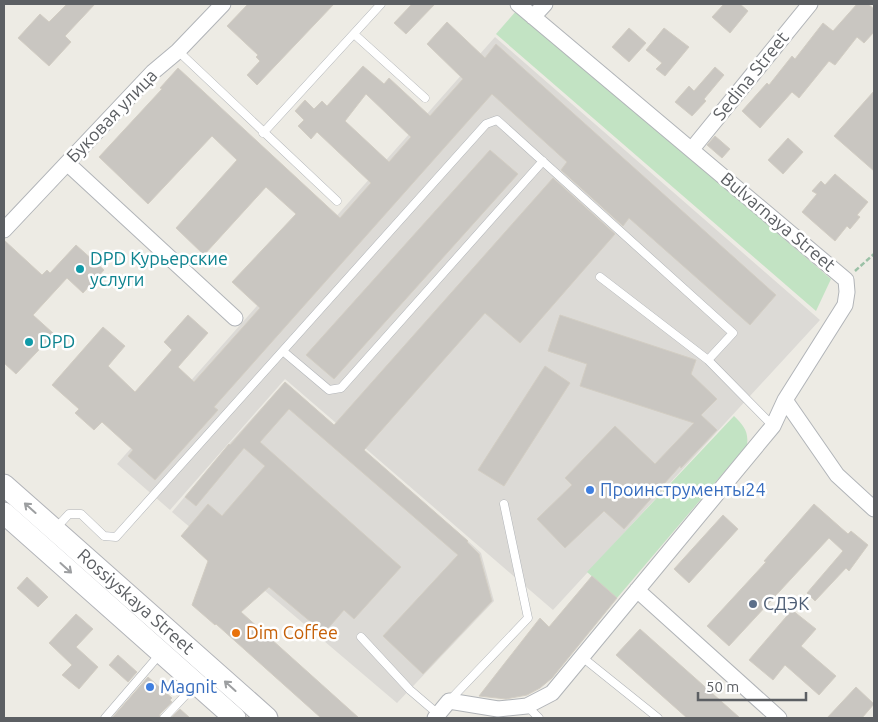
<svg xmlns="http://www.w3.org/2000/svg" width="878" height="722" font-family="Ubuntu,sans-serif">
<rect width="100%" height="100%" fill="#edebe4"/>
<path fill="#dcdad6" d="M495,37L820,320L553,610L285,379L170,510L117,464Z
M285,382L468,541L481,553L494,601L397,703L172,512L229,444Z"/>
<path fill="#c2e3c3" d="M517,10L831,279L816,311L496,34Z
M734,416C743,425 749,431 747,445L617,598L587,572Z"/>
<path fill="#c9c6c1" stroke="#d2cdc3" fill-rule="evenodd" d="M67,4H95L65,36L71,42L49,66L18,38L40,14L49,22Z
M248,4H334L257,85L247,75L260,61L256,57L258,55L227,26Z
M412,4H435L406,34L394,23Z
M724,4H740L748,11L730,33L712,17Z
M857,4H868L874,9V32L864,43L857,37L835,65L829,61L799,98L792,92L760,128L742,111L767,83L769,85L792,56L795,59L823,23L833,31Z
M447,22L485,58L496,44L776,295L750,325L629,218L623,226L561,170L567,162L492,94L214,407L218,410L155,480L128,456L133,450L102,422L94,430L75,413L79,409L52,385L103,327L125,346L108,366L135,392L172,350L164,342L188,315L208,333L178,367L194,382L260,308L232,282L296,214L266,187L204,255L176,228L237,160L212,136L148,204L99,157L162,89L160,88L178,68L340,218L371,183L317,132L311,139L298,126L304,120L295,111L305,100L314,109L322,101L327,106L363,66L384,84L389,78L430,116L463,79L427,44ZM366,94L411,137L389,162L345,121Z
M629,28L646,43L629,62L612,47Z
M664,28L689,47L665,76L656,69L662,63L646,50Z
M715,67L724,75L704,99L706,101L692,116L675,102L689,86L694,91Z
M874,91V171L834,136Z
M715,136L730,149L722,158L707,145Z
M788,138L803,152L783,174L768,160Z
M490,150L518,174L334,379L306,355Z
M835,174L868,202L857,215L860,217L850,229L847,226L835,241L802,212L817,194L812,191L821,181L825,185Z
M553,178L615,234L520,343L485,313L364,450L468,541L467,542L479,554L492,601L423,674L383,636L458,555L289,409L260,442L401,567L354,619L344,610L324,633L269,587L241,612L359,718H321L216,624L215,625L192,605L208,561L181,536L208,504L222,516L265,466L244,448L196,506L185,497L229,444L230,445L285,382L334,425Z
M4,240L42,275L47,270L50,273L76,245L104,270L83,293L67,278L33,315L54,334L16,374L4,363Z
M560,315L696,360L691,374L717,399L701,415L717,430L681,468L680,466L624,529L604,511L565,548L537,519L572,485L565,478L615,426L655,464L694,423L580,386L587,364L548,351Z
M545,366L570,383L504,486L478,470Z
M814,504L848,534L851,531L868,545L849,571L846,568L815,601L807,593L843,551L829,538L729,646L707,626L766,562L764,561Z
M723,515L738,529L689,583L674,569Z
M592,576L617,598L552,678L540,688L527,695L506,699L479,696L540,618L549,627Z
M27,577L48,597L38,607L17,588Z
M792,610L816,629L801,646L836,676L819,695L785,665L773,680L749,660Z
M76,614L93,629L76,647L98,667L79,689L62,675L72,665L49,643Z
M640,629L740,718H687L616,655Z
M118,655L137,672L128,682L109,665Z
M148,677L172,698L170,700L172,702L160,714L159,718H112Z
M856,687L874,704L862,718H827Z
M180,709L190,718H171Z"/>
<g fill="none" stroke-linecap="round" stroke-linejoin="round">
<defs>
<path id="lane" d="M354,34L425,98
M178,51L337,201
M263,133L381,4
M600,277L708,360L773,426
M284,352L329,390L341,388L543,161
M56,528L69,514H81L104,536L116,537L486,124L497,120L733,333L708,360
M361,637L410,690L438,714
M582,657L658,718
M449,701L528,618L504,504
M527,706L539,718
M105,718L160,654
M164,718L195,685"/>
<path id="street" d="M533,17L545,4
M692,149L810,4
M67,163L235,318
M4,230L153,72L178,51L223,4
M785,400L837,475L874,509
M637,590L779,718
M435,718L449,701L498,709L527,706L552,693L773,426L785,400L845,305L847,292L846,280L518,4"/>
<g id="secondary">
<path id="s1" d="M4,485L267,718"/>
<path d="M4,513L235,718"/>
</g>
</defs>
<use href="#lane" stroke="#b1b4b8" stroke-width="9"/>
<use href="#street" stroke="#b1b4b8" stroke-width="17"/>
<use href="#secondary" stroke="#b1b3b8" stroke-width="23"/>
<path stroke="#9bc1a6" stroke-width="2.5" stroke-dasharray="5 2.5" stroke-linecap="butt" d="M855,271L874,254"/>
<use href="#lane" stroke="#fff" stroke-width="8"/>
<use href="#street" stroke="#fff" stroke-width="15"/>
<use href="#secondary" stroke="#fff" stroke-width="21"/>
</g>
<defs><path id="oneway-shaft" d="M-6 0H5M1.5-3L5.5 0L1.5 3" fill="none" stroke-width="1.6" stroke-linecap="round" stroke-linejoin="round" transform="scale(1.25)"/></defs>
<g stroke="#9d9fa1">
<use href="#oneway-shaft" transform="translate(30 508) rotate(-138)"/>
<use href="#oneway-shaft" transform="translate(66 568) rotate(42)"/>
<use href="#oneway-shaft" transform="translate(230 686) rotate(-138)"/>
</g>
<g fill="#0f9aa8" stroke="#fff" stroke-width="2">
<circle cx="80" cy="269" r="5"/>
<circle cx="29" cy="342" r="5"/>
</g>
<g fill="#3f7fe0" stroke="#fff" stroke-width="2">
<circle cx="590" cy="490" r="5"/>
<circle cx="150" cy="687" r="5"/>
</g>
<circle fill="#5c6f8a" stroke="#fff" stroke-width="2" cx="753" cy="604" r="5"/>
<circle fill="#e8710a" stroke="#fff" stroke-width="2" cx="236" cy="633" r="5"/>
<g text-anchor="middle" stroke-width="5" stroke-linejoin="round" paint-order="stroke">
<g font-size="18" fill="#5c5f63" stroke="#fff">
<text transform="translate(751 76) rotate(-51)" y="6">Sedina Street</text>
<text transform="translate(112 116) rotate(-46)" y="6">Буковая улица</text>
<text transform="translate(778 222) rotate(40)" y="6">Bulvarnaya Street</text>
<text dy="6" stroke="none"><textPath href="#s1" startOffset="176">Rossiyskaya Street</textPath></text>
</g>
<g font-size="18" fill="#0d838f" stroke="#fff" text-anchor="start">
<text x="90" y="265">DPD Курьерские<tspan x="90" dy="21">услуги</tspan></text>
<text x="39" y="348">DPD</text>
</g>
<g font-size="18" fill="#366cbe" stroke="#fff" text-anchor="start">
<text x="600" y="496">Проинструменты24</text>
<text x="160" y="693">Magnit</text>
</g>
<g font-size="18" fill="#4e5e75" stroke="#fff" text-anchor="start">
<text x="763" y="610">СДЭК</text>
</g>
<g font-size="18" fill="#c56008" stroke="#fff" text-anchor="start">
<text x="246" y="639">Dim Coffee</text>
</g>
</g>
<rect width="878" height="722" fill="none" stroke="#5c5f63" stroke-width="10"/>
<path d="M698 692v8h108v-8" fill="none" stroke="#5c5f63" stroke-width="2.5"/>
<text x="706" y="692" font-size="15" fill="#5c5f63" stroke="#ffffff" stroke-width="4" paint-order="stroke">50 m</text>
</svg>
